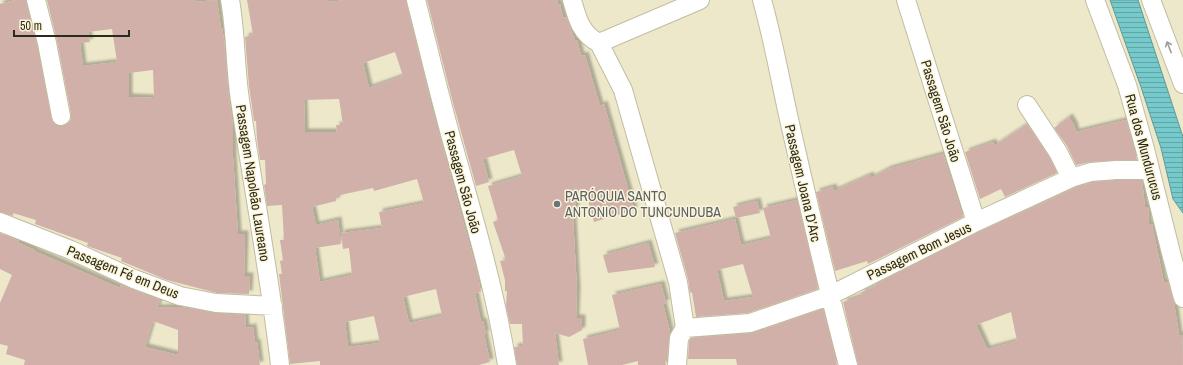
<svg xmlns="http://www.w3.org/2000/svg" width="1183" height="365" font-family="'Archivo Narrow',sans-serif">
<defs>
<pattern id="water-rules" width="6" height="5" patternUnits="userSpaceOnUse"><rect width="6" height="5" fill="#77cacb"/><path d="M0 2.5h6" fill="none" stroke="#62a4a4"/></pattern>
<filter id="shadow"><feDropShadow dx="3.5" dy="-3.5" stdDeviation="1" flood-color="#0004"/></filter>
</defs>
<rect width="100%" height="100%" fill="#ede8ca"/>
<path fill="url(#water-rules)" stroke="#609a97" d="M1110,0H1138L1183,137V213L1173,199L1161,148L1141,87Z"/>
<path fill="#d1b0a9" fill-rule="evenodd" filter="url(#shadow)" d="M16,0H26L37,45L51,118L53,123L58,126H63L68,124L71,119V114L57,41L47,0H196V2L217,0L221,29L222,28L224,40L228,89L233,126V157L238,234H245L244,276H250L249,294L217,293L167,280L121,261L122,258L87,246L88,243L35,224L36,220L13,213V216L0,212V4ZM112,29L117,62L83,66L80,43L90,42L88,32ZM153,70L154,98L129,97V73Z
M247,0H329V2L346,0H406L432,108L477,272L481,292L475,293L481,322L483,321L486,334H484L490,362L479,365H320V361L290,364L279,274H282L280,261L283,260L280,240H284L282,205L267,206L264,185L266,184L265,160H260L257,139L256,121H254L249,86L245,37L253,35ZM395,52L403,76L369,88L363,63ZM339,99L343,125H336L337,132H305L304,100ZM417,179L424,203L379,212L382,228L341,233L343,249L349,248L352,275L320,282L315,248L341,244L338,220L316,225L312,207L336,201V198L340,197V195L373,188L374,191ZM436,289L442,316L409,323L403,297ZM374,316L380,343L348,347L345,322Z
M427,0H557L558,5L560,4L563,18L566,17L575,40H577L581,56L585,55L600,106L604,104L634,210L594,222L585,189L574,192L577,218H573L577,290L576,318H582V330L569,337L555,333L559,365H517L514,347L523,346L522,324H510L506,306L507,291H505V280L500,261L506,260L493,222L498,220L488,186L522,176L514,150L483,159L489,182L476,186L453,103Z
M1069,117L1074,125L1076,132L1126,120L1137,160L1090,162L1076,165L1067,146L1054,128Z
M1027,124L1049,157L1057,173L1005,197L1001,189L980,199L965,152L993,142L994,146Z
M943,154L963,217L868,264L867,261L835,271L816,192L833,187L834,191L870,175L871,178L888,169Z
M1116,180H1142L1145,207H1148L1149,224H1152L1164,283L1168,282L1174,303L1179,335H1182L1183,365H858L843,302L862,296L860,293L876,286L875,284L981,231L1075,188L1093,182ZM1011,312L1017,341L987,349L976,325Z
M797,200L818,289L748,313L696,317L692,292L690,293L688,279L675,233L735,219L741,245L771,238L763,208ZM743,264L753,297L724,301L717,270Z
M757,201L760,213L736,218L733,207Z
M0,233L19,241L18,243L35,250L34,251L120,288L121,285L160,300L157,308L182,307L215,313L245,315L246,328L253,327L255,343L257,342L260,365H24L25,360L6,354L8,346L0,344V303L12,275L0,269ZM153,321L178,330V355L145,347Z
M648,243L655,267L608,273L603,255Z
M661,284L666,303L663,304L670,332L669,337L667,359H665L666,365H638V361L622,365H588L583,339L620,330L612,295Z
M823,309L837,365H737L736,359H688L689,341L691,338L753,333Z"/>
<g fill="none" stroke-linecap="round" stroke-linejoin="round">
<defs>
<path id="minor" d="M36,0L47,43L61,116
M230,0C236,33 235,67 240,100C253,188 270,276 280,365
M416,0C428,47 439,94 452,141C473,215 495,289 507,365
M572,0C577,18 581,34 599,43L623,90L678,282L685,328L679,338L677,365
M762,0C774,42 781,85 791,128C809,207 827,286 848,365
M906,0L976,222
M1095,0L1127,85L1145,149L1171,253L1183,298
M1151,0L1183,84
M599,43L700,0
M1027,105L1058,152L1071,178
M0,222L71,250L134,279L180,296L216,303L273,306
M685,328L750,323L829,296L976,222L1071,178L1091,172L1116,170H1150"/>
</defs>
<use href="#minor" stroke="#c2bca0" stroke-width="20"/>
<use href="#minor" stroke="#fff" stroke-width="18"/>
</g>
<defs><path id="oneway-shaft" d="M-6 0H5M1.5-3L5.5 0L1.5 3" fill="none" stroke-width="1.6" stroke-linecap="round" stroke-linejoin="round"/></defs>
<use stroke="#a09f9a" href="#oneway-shaft" transform="translate(1169 47) rotate(-111)"/>
<circle fill="#6b7280" stroke="#fbf5d7" stroke-width="1.5" cx="557" cy="204" r="4"/>
<g text-anchor="middle" stroke-width="3" stroke-linejoin="round" paint-order="stroke">
<g font-size="14" fill="#2c291e" stroke="#fbf5d7">
<text transform="translate(941 111) rotate(73)" y="5">Passagem São João</text>
<text transform="translate(1144 147) rotate(75)" y="5">Rua dos Mundurucus</text>
<text transform="translate(463 182) rotate(75)" y="5">Passagem São João</text>
<text transform="translate(253 183) rotate(81)" y="5">Passagem Napoleão Laureano</text>
<text transform="translate(803 183) rotate(77)" y="5">Passagem Joana D’Arc</text>
<text transform="translate(919 251) rotate(-26)" y="5">Passagem Bom Jesus</text>
<text transform="translate(123 272) rotate(22)" y="5">Passagem Fé em Deus</text>
</g>
<g font-size="14" fill="#5b616d" stroke="#fbf5d7" text-anchor="start">
<text x="565" y="201">PARÓQUIA SANTO<tspan x="565" dy="16">ANTONIO DO TUNCUNDUBA</tspan></text>
</g>
</g>
<path d="M14 30v6h115v-6" fill="none" stroke="#2c291e" stroke-width="2"/>
<text x="20" y="30" font-size="12" fill="#2c291e" stroke="#fbf5d7" stroke-width="3" paint-order="stroke">50 m</text>
</svg>
